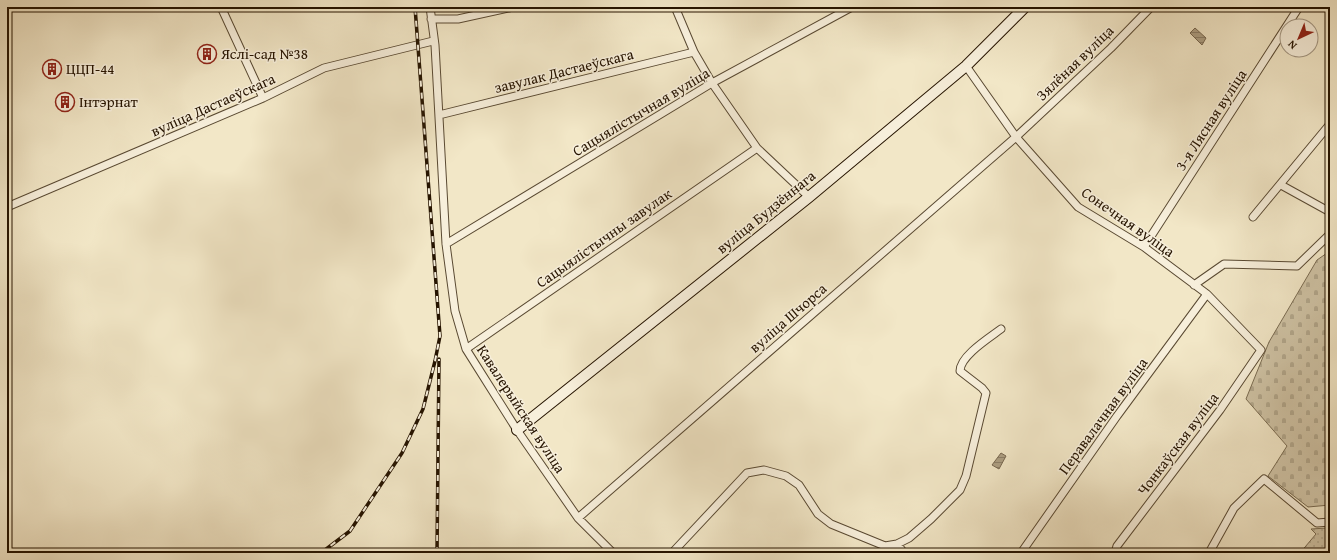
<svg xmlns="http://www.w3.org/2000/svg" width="1337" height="560" font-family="'Gentium Book Plus',serif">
<defs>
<pattern id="green-dots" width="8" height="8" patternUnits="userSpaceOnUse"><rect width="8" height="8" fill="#cfc3a5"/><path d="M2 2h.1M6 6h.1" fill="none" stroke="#b2a78c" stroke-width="1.8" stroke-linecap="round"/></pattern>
<pattern id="cemetery-stones" width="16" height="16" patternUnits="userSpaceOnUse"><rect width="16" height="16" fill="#cfc3a5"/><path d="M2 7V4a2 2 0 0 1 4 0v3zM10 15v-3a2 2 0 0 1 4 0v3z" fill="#b2a78c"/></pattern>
<pattern id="water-rules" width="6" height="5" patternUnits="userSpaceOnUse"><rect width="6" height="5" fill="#ad9f83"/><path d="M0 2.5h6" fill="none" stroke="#8d8069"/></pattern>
</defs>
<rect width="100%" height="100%" fill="#f2e7c7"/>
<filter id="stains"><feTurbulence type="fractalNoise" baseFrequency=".005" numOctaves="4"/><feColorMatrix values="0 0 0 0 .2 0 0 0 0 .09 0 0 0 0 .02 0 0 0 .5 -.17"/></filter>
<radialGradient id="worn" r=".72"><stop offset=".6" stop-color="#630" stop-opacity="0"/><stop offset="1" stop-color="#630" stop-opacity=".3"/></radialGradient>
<path fill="url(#green-dots)" stroke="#7a6c52" d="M1327,528L1330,529L1329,553H1300L1316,534L1311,529Z"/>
<path fill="url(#cemetery-stones)" stroke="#7a6c52" d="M1330,251V505L1308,507L1268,476L1287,446L1246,399L1269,342L1317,260Z"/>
<path fill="url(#water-rules)" stroke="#77674f" d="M1195,28L1206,38L1202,45L1190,33Z
M1001,453L1006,456L999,469L992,465Z"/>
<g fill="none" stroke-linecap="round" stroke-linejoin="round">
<defs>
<path id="street" d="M221,7L263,98
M430,7L435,45L446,244L455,311L466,349L517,430L578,518L613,553
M675,7L694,52L712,83L757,148L809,197
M431,19H458L513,7
M966,66L1016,137L1078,207L1144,247L1207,294L1261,350L1220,410L1117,546L1115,553
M439,115L694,52
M1281,185L1330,212
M7,207L263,98L324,68L433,41
M1253,217L1330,124
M446,244L712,83L852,7
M1144,247L1299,7
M1194,285L1224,264L1297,266L1330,234
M466,349L757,148
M578,518L1016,137L1111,48L1151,7
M897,544L904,553
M672,553L747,473L764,470L786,476L799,485L818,514L831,524L885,546L897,544L909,538L931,519L960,490L966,476L986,393L982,388L960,371C960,356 989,338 1001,329
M1021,553L1117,416L1207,294
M1209,553L1234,508L1264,479L1317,523L1330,522"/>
<path id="secondary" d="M517,430L809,197L966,66L1025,7"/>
</defs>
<use href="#street" stroke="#594932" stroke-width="9"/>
<use href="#secondary" stroke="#261400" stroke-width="12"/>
<use href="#street" stroke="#f7efdb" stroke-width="7"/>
<use href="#secondary" stroke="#f7efdb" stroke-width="10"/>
<defs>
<path id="rail" d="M321,553L350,531L402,453L423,409L435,361L440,336L415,7
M437,553L439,359"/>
</defs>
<use href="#rail" stroke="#261400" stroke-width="3.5"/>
<use href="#rail" stroke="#f7efdb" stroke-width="2" stroke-dasharray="6" stroke-linecap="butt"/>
</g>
<defs>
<symbol id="building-ring" viewBox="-11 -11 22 22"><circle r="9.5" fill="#f7efdb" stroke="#8f2418" stroke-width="1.5"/><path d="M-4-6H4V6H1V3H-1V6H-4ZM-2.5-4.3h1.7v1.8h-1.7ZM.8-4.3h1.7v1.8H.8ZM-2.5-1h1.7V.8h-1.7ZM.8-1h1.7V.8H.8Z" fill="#8f2418"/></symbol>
</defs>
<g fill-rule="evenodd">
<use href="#building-ring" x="196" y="43" width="22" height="22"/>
<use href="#building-ring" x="41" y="58" width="22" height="22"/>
<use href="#building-ring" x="54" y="91" width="22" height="22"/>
</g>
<g text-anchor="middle" stroke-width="3" stroke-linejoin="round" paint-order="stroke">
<g font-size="15" fill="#261400" stroke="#f7efdb" text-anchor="start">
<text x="221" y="59">Яслі-сад №38</text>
<text x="66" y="74">ЦЦП-44</text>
<text x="79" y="107">Інтэрнат</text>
</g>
<g font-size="15" fill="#261400" stroke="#f7efdb">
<text transform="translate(1075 63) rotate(-44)" y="5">Зялёная вуліца</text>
<text transform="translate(564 71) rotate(-14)" y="5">завулак Дастаеўскага</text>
<text transform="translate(213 105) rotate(-24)" y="5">вуліца Дастаеўскага</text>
<text transform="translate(641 112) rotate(-31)" y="5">Сацыялістычная вуліца</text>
<text transform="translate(1211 120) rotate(-57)" y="5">3-я Лясная вуліца</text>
<text transform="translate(766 212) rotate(-39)" y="5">вуліца Будзённага</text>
<text transform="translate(1128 222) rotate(35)" y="5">Сонечная вуліца</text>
<text transform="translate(604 238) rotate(-35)" y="5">Сацыялістычны завулак</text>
<text transform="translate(788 318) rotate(-41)" y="5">вуліца Шчорса</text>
<text transform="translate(521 409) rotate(57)" y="5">Кавалерыйская вуліца</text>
<text transform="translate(1103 416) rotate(-54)" y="5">Перавалачная вуліца</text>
<text transform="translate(1178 444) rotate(-53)" y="5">Чонкаўская вуліца</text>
</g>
</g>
<rect width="1337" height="560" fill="none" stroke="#f2e7c7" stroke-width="24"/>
<rect x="8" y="8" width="1321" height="544" fill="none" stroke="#261400" stroke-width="2"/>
<rect x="12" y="12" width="1313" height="536" fill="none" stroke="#261400"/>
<g transform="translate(1299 38) rotate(224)"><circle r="19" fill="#f7efdb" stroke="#a39783"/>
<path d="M0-3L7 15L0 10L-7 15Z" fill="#8f2418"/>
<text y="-6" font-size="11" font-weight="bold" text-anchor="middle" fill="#261400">N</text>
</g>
<rect width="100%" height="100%" filter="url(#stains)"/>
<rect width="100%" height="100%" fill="url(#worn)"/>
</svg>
